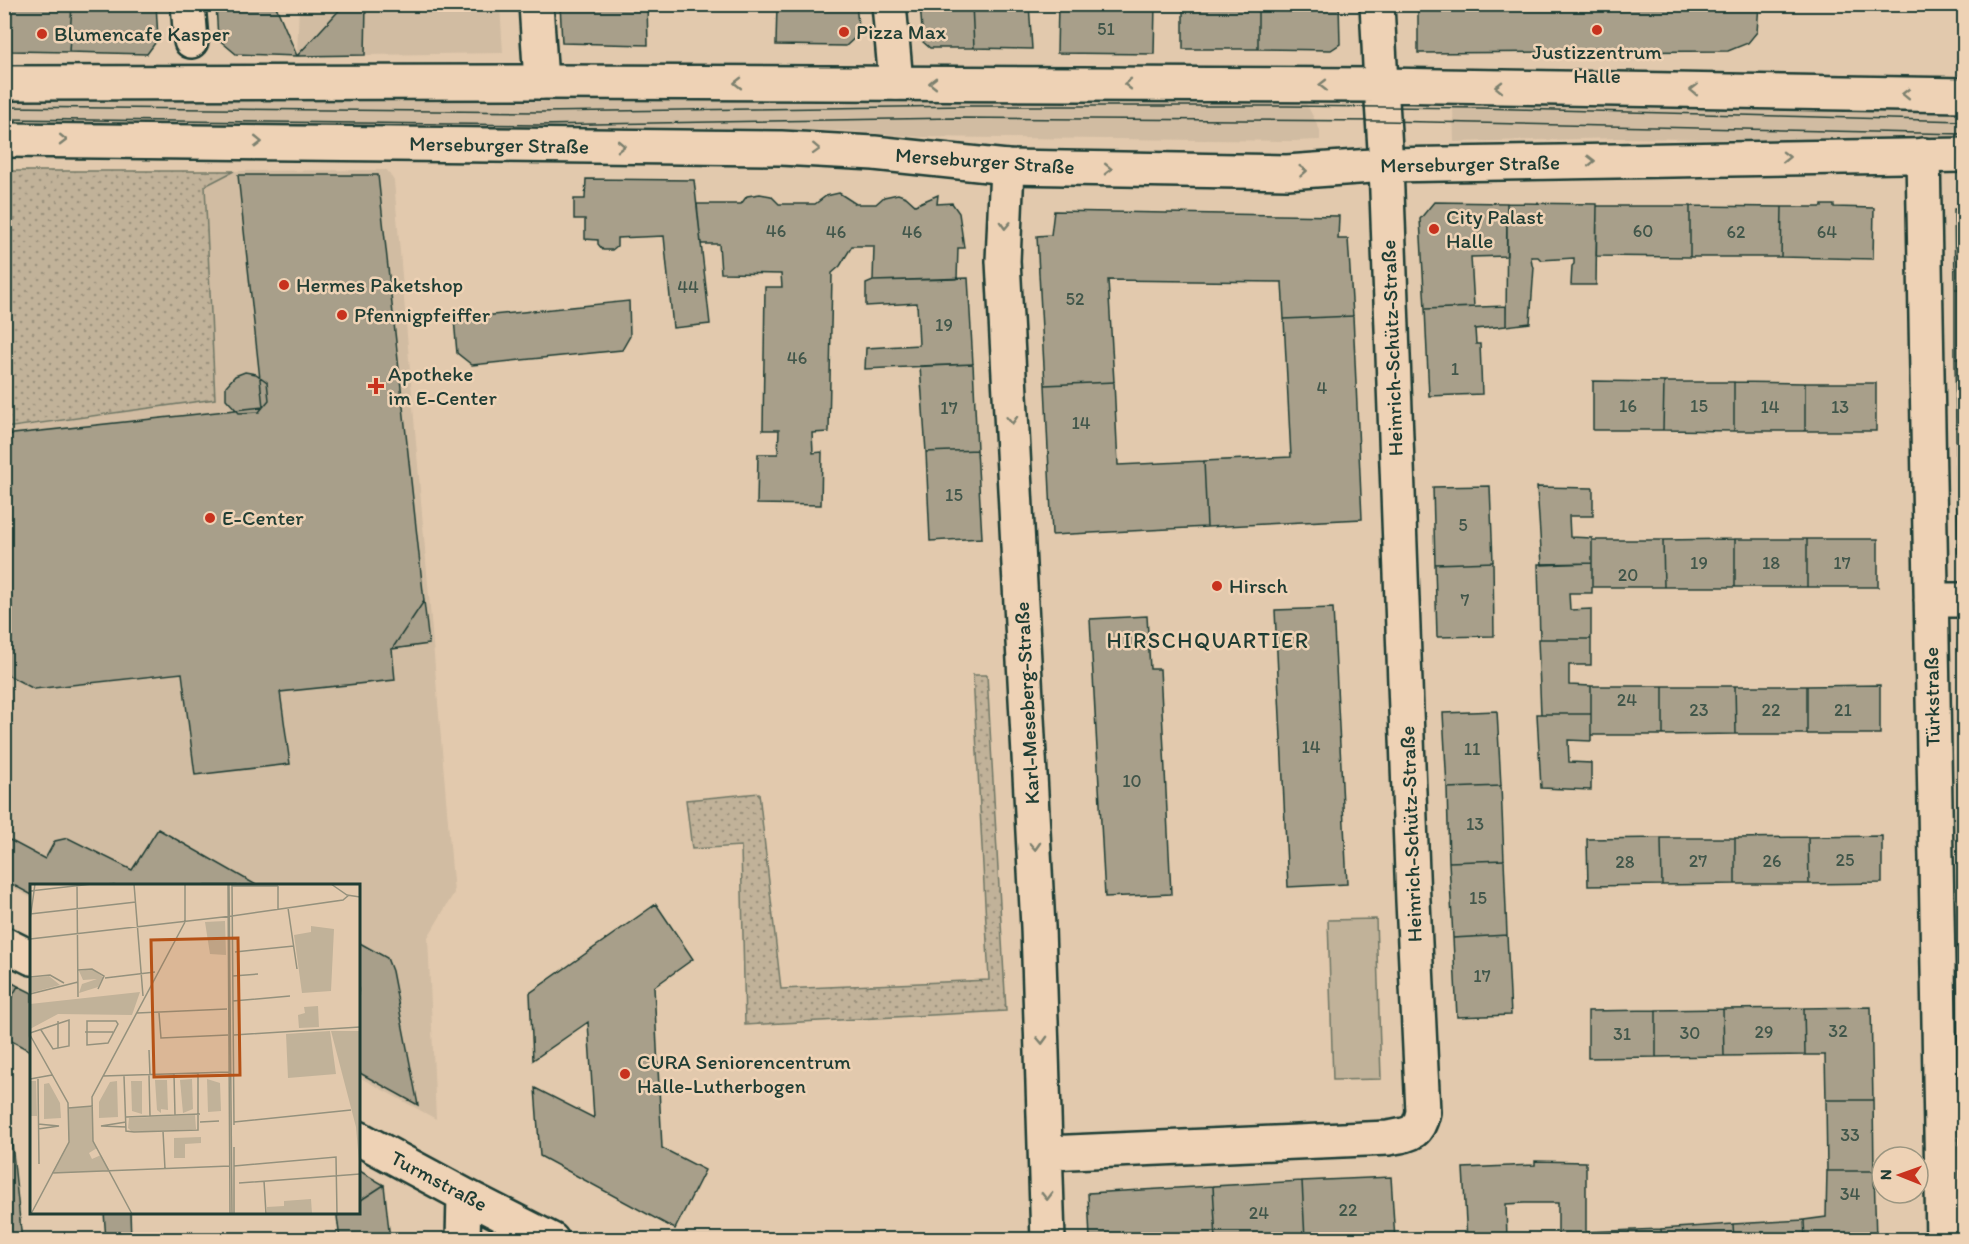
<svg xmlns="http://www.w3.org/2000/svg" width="1969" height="1244" font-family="Itim,sans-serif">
<defs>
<pattern id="grass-dots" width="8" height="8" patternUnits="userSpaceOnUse" patternTransform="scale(1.5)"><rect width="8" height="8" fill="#c1b299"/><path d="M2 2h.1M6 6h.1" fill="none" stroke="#9c927e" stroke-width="1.8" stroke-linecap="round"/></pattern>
</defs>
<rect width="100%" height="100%" fill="#e2c9ad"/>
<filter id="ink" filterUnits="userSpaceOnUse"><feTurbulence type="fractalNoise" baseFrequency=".0167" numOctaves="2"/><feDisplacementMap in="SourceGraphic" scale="12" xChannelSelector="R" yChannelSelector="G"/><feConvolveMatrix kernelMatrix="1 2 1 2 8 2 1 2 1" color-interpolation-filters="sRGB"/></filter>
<g filter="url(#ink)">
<path fill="#d1bca2" d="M299,5H500L503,53L297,56Z
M5,98L1306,103L1320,130V140L1293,141L920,137L847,131L5,121Z
M1453,106L1964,112V142L1619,138L1454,142Z
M387,170L394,181L454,893L428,937L436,1119L359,1077L358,886H32L31,898L5,883L4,428L215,398L205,186L234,171Z"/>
<path fill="url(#grass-dots)" stroke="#707866" stroke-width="1.5" d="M5,171H234L205,186L215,399L5,428Z
M973,675H987L1006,1011L745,1025L741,846L692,849L686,800L759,793L781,989L989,980Z"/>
<path fill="#c1b299" stroke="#707866" stroke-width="1.5" d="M1376,919L1381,1079L1333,1080L1328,920Z"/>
<path fill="#a89f8a" stroke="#1f3d34" stroke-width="1.5" d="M4,4H9L11,51H4Z
M9,4H72L69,52L11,51Z
M72,4H156L158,39L147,54L69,52Z
M216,4H275L297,56L236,54L218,39Z
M345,4H366L365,55L297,56Z
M560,4H647L648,45L562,43Z
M777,4H856L859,34L846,46L776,45Z
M920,4H972L974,48H930L923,42Z
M972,4H1029L1032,49L974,48Z
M1058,4H1155L1154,54L1057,53Z
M1183,4H1258V49H1183Z
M1258,4H1339L1340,44L1331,50L1258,49Z
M1418,4H1759L1757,32L1748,43L1728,51L1418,53Z
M238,175H378L424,601L392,649L395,680L280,692L290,764L195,775L182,673L34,689L4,673V435L263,407Z
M586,179L694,180L710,324L673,328L664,236L617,238V246L612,250H603L598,244V240L585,239V219H574V199H585Z
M839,193L856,204H876L884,197L898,194L906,197L915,205L938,195L937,204L952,203L959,213L964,248H958L957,279L873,281L874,246H852L840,266L832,273L829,432L812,433L813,453L822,452L821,505L757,504L758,454H778L779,430H763L765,287H782L781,274L721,273L719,244H701L697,204H741L747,196L760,194L771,196L779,204H815L826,196Z
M1434,202L1507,203V256L1471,257L1474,307L1425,309L1420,219Z
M1507,203L1597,204L1596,285H1571L1572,266L1574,264V258L1541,260L1538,257H1531L1532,265L1534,267L1530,323L1506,326Z
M1822,205H1834V207L1874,208L1873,259L1781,257L1782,207H1822Z
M1597,206H1690V257L1596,256Z
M1690,206L1782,207L1781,257H1690Z
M1954,209H1964V289H1955Z
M1054,211L1339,216L1338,239H1348L1353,316L1284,319L1282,282L1108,280L1114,382L1045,385L1037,236L1051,235Z
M968,278L973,364L865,369L866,348L919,345L917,303L866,306V284L873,281Z
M1955,289H1964V359H1955Z
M629,301L630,336L622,350L472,365L457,353L454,319Z
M1506,306V326L1475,329L1476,344H1480L1482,394L1429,396L1425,309Z
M1353,316L1362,519L1207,527L1204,461L1291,457L1284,319Z
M1955,359H1964V430H1956Z
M973,364L977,450L926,452L920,366Z
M245,372L256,374L267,382L269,400L259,412L239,413L226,399V386L235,376Z
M1593,381L1664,382L1663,430H1593Z
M1114,382L1118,465L1204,461L1207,527L1052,535L1045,385Z
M1664,382H1734V431L1663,430Z
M1734,382L1805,383V431H1734Z
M1805,383H1876V431H1805Z
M1956,430H1964V501H1957Z
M977,450L982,538L930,541L926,452Z
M1490,486L1493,562L1435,564L1433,487Z
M1537,487L1593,488V516H1569L1570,537L1592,538V563L1542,565Z
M1957,501H1964V553H1958Z
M1735,539V587H1664L1663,540Z
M1735,539H1807V587H1735Z
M1807,539H1878V587H1807Z
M1592,540H1663L1664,587H1592Z
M1493,562L1494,636L1437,637L1435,564Z
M1592,563V593H1569L1570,610L1591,609V639H1540L1538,564Z
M424,601L429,644L392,649Z
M1333,608L1347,884L1288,887L1275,610Z
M1147,616L1150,669H1160L1171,894L1105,897L1090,619Z
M1538,639H1591V665H1569V685L1591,686V714H1541Z
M1960,648H1964V699H1960Z
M1880,685V734H1807V686Z
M1591,686H1663V735H1591Z
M1663,686H1735L1736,734L1663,735Z
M1735,686H1807V734H1736Z
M1960,699H1964V781H1962Z
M1497,711L1501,786L1447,788L1443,713Z
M1537,714H1591V741L1568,740L1569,762L1591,763V790L1541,788Z
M1962,781H1964V864H1962Z
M1501,786L1504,860L1449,862L1447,788Z
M158,829L258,886H32V895L4,880V837L45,859L55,841L68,838L132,870Z
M1882,836V883L1809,884L1808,837Z
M1808,837L1809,884H1735V838Z
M1661,838H1735V884L1662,885Z
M1661,838L1662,885L1588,886L1587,839Z
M1504,860L1507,935L1453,938L1449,862Z
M1962,864H1964V911H1963Z
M656,904L693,959L654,987L662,1148L705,1170L675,1229L540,1156L535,1088L594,1118L588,1022L533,1060L530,993Z
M1507,935L1511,1015L1457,1017L1453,938Z
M358,942L387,958L392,971L418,1105L358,1072Z
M4,978L18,986L4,1011Z
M18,986L32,993V1052L4,1037V1011Z
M1871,1007L1873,1100H1826L1825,1055H1805L1804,1008Z
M1804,1008L1805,1055L1724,1056L1723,1009Z
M1723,1009L1724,1056L1656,1057V1010Z
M1656,1010V1057L1588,1058V1011Z
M1826,1100H1873L1874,1171H1827Z
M10,1124L22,1240H4V1125Z
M1535,1161L1586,1162V1240H1545V1237H1558V1203H1524L1506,1204L1507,1240H1467L1463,1168L1535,1165Z
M358,1170L384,1185L358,1202Z
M1827,1171H1874L1876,1240H1805L1804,1220L1826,1217Z
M1391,1177L1395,1240H1305L1302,1181Z
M1302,1181L1305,1240H1216L1213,1186Z
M384,1185L390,1240H340L337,1216L343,1212H358V1202Z
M1213,1186L1216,1240H1090L1088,1193Z
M104,1212H130L131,1240H106Z
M1804,1220L1805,1240H1734L1733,1224Z
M1733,1224L1734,1240H1662L1661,1229Z
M1661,1229L1662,1240H1586V1232Z"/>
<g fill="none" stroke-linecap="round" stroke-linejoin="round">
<defs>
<path id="minor" d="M188,4L191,41
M536,4L541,82
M889,4L896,83
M1377,4L1381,85
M1923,155L1943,1240
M1007,167L1003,261L1038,927L1048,1240
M1931,600H1964
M4,944L32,958
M358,1138L464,1195L552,1240
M1047,1153L1388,1138C1410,1134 1418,1135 1423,1112L1413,901L1386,165
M463,1240L464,1195"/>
<path id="major" d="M4,83L541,82L1381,85L1964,95
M1381,85L1386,165
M4,140L781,148L874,153L1007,167L1287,172L1386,165L1964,155"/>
</defs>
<use href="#minor" stroke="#1f3d34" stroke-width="38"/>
<use href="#major" stroke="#1f3d34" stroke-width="38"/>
<use href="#minor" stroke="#eed2b5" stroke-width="33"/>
<use href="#major" stroke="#eed2b5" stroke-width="33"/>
<path stroke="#1f3d34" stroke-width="1.5" d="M4,107L540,112L966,106H1287L1481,108L1964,121
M4,119L537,125L954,118L1384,121L1964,134"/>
</g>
<defs><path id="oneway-chevron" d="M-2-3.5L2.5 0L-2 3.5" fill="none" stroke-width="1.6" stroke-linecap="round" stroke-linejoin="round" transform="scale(1.5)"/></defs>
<g stroke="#7c806e">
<use href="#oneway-chevron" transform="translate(738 83) rotate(-180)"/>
<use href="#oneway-chevron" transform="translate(933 83) rotate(-180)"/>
<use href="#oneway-chevron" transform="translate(1128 84) rotate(-180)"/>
<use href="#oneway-chevron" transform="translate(1323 85) rotate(-180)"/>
<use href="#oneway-chevron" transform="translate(1499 87) rotate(-179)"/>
<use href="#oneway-chevron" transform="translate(1694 90) rotate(-179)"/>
<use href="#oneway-chevron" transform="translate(1906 94) rotate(-179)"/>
<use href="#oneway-chevron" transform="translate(63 140) rotate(1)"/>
<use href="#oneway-chevron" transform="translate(258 142) rotate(1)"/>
<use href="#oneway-chevron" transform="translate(621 146) rotate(1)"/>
<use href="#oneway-chevron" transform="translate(816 149) rotate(2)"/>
<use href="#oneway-chevron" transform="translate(1786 157) rotate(-1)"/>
<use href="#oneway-chevron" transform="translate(1591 161) rotate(-1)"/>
<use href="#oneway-chevron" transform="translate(1108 169) rotate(1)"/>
<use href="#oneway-chevron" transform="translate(1303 171) rotate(-4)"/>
<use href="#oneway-chevron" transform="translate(1005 225) rotate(92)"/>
<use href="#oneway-chevron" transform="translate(1012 420) rotate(87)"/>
<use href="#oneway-chevron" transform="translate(1035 846) rotate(87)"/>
<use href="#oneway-chevron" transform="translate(1042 1040) rotate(88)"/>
<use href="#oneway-chevron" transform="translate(1047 1196) rotate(89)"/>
</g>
</g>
<g fill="#c8321e" stroke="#eed2b5" stroke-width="2">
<circle cx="1597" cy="30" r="6"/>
<circle cx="844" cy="32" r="6"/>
<circle cx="42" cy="34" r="6"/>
<circle cx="1434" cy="229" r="6"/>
<circle cx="284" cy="285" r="6"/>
<circle cx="342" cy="315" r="6"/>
<path d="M373 377h6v6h6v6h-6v6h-6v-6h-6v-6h6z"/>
<circle cx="210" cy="518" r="6"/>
<circle cx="1217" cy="586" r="6"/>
<circle cx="625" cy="1074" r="6"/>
</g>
<g text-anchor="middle" stroke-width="5" stroke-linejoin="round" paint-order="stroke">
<g font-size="18" fill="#41564a">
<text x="1106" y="35">51</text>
<text x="776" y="237">46</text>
<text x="1643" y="237">60</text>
<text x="836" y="238">46</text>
<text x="912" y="238">46</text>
<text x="1736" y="238">62</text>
<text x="1827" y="238">64</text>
<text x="688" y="293">44</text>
<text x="1075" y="305">52</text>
<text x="944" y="331">19</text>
<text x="797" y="364">46</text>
<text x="1455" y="375">1</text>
<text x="1322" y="394">4</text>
<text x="1628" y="412">16</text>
<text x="1699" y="412">15</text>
<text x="1770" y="413">14</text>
<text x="1840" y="413">13</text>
<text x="949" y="414">17</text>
<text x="1081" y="429">14</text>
<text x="954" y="501">15</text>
<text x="1463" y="531">5</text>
<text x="1699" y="569">19</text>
<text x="1771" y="569">18</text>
<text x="1842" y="569">17</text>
<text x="1628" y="581">20</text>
<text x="1465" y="606">7</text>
<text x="1627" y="706">24</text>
<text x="1699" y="716">23</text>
<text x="1771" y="716">22</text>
<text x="1843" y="716">21</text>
<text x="1311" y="753">14</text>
<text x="1472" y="755">11</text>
<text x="1132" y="787">10</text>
<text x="1475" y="830">13</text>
<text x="1845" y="866">25</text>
<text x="1698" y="867">27</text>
<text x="1772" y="867">26</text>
<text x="1625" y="868">28</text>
<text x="1478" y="904">15</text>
<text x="1482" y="982">17</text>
<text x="1838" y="1037">32</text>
<text x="1764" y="1038">29</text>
<text x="1690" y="1039">30</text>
<text x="1622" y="1040">31</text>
<text x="1850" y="1141">33</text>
<text x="1850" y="1200">34</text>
<text x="1348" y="1216">22</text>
<text x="1259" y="1219">24</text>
</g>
<g font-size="21" fill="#1f3d34" stroke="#eed2b5" text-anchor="start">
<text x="856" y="39">Pizza Max</text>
<text x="54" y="41">Blumencafe Kasper</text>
<text x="1597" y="59" text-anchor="middle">Justizzentrum<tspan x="1597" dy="24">Halle</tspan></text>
<text x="1446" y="224">City Palast<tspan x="1446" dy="24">Halle</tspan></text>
<text x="296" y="292">Hermes Paketshop</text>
<text x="354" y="322">Pfennigpfeiffer</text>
<text x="388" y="381">Apotheke<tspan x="388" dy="24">im E-Center</tspan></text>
<text x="222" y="525">E-Center</text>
<text x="1229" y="593">Hirsch</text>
<text x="637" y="1069">CURA Seniorencentrum<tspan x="637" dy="24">Halle-Lutherbogen</tspan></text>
</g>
<g font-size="21" fill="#1f3d34" stroke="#eed2b5">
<text transform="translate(499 145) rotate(1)" y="7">Merseburger Straße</text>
<text transform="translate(985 161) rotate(4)" y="7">Merseburger Straße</text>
<text transform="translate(1470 164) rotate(-1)" y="7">Merseburger Straße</text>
<text transform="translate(1392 348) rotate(-92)" y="7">Heinrich-Schütz-Straße</text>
<text transform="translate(1932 697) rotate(-91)" y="7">Türkstraße</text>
<text transform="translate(1027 703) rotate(-93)" y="7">Karl-Meseberg-Straße</text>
<text transform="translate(1411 834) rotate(-92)" y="7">Heinrich-Schütz-Straße</text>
<text transform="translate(439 1181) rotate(28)" y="7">Turmstraße</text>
</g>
<g font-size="22" letter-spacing="1.5" fill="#1f3d34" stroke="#eed2b5">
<text x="1208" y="648">HIRSCHQUARTIER</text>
</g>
</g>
<g transform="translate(30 884)">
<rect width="330" height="330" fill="#e2c9ad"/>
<path d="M195,37L196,71L180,70L175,38ZM281,42L304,45L301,107L272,109L264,51L281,48ZM288,122L289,143L269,144L268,131L275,129L274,123ZM300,147L306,190L258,194L256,150ZM19,199L30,219L31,234L14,235V200Z" fill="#c1b299"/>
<path d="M62,85L73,93L68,103L49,109L52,100L67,95L53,96L49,87ZM19,92L30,101L0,109V94ZM110,108L102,131L28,130L0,145V120ZM301,147H330V289L326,243ZM162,195L163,225L153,229L150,196ZM177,195L190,199L191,227L178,228ZM125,196H137L138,226L131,225V229L127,226ZM0,197H6L7,232H0ZM87,197L88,233L69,234V218L80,198ZM101,197H112V230L102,227ZM63,222V257L67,264L59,269L62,275L71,271L80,287L22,289L39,258L38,224ZM165,231L166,245L102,248L98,244L99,234ZM171,253V259L155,260V274H144V254ZM281,315L282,330H237V323L254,322V317Z" fill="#c1b299"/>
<path fill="none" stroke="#94917d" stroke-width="1.5" d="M47,0L48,113M104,0L113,112M155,0V38M198,0L200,330M199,0L202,330M202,0L204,241M301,0L317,11L330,13M202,2H248M248,2V25M0,7L62,0M258,24L267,85M0,30L106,18M0,36L5,0M0,55L202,32L313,16L319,11M205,68L264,62M48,86L62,85L74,92L68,105M203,92L228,90M0,93L20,91L34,99M75,94L125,88M0,110L48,98M203,117L260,112M107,129L197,125M129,129L131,154L198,151M28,137V164M57,137H86L88,140L78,159L57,161ZM55,148H83M0,149L39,136V162L23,165L11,146M0,151L38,219L39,258L1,330M204,151L330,143M119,166L120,191M144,190L145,231M119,191L120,232M73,192L199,188M94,192L96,247L104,248L168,246V189M0,195L22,191M8,195L9,280M38,224L63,222M96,233L170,230M96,238L71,242L96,243M170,238L189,237M204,238L321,226M8,240L29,242L8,245M133,247L135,285M204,263V330M204,282L306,273L307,330M22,289L200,282M234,297L236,330M209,299L330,290M102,330L63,257L62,213L155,38"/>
<path fill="#b65216" fill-opacity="0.15" stroke="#b65216" stroke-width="3" d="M208,54L210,191L124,193L121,56Z"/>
<rect width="330" height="330" fill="none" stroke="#1f3d34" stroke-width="3"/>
</g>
<rect width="1969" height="1244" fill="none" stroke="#eed2b5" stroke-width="24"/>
<rect x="12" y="12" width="1945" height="1220" fill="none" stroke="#1f3d34" stroke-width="2" filter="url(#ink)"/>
<g transform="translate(1900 1175) rotate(271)"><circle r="28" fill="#eed2b5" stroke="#9b9681" stroke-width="1.5"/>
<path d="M0-4.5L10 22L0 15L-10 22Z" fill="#c8321e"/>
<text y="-9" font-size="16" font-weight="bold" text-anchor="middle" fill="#1f3d34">N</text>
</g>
</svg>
